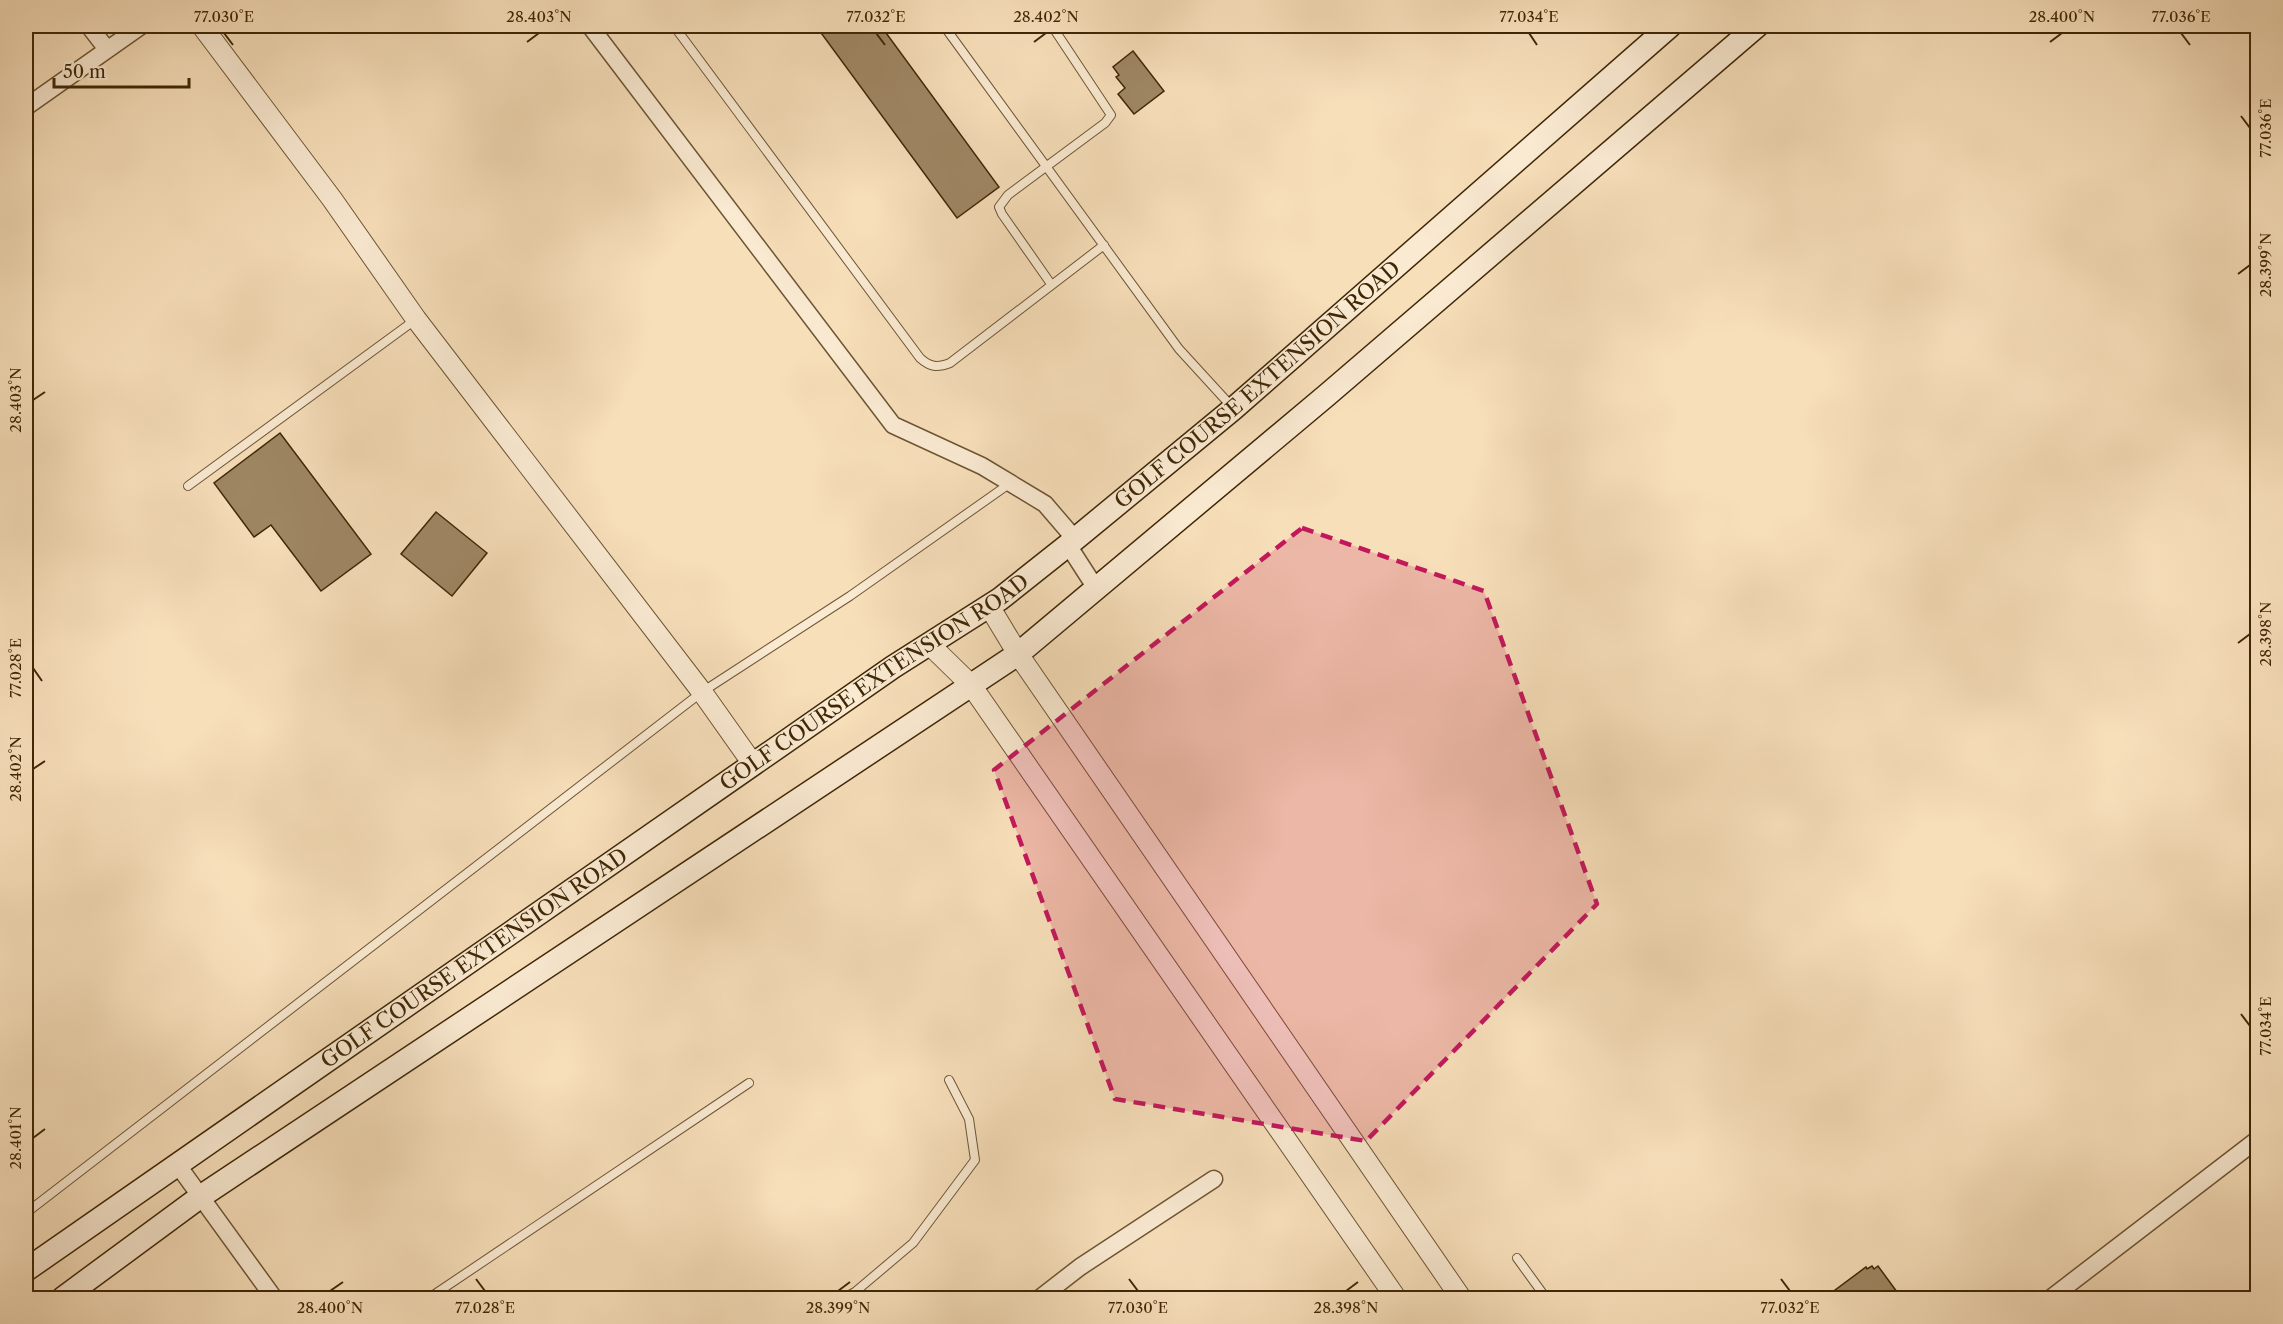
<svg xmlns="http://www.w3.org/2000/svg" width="2283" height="1324" font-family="'Libre Caslon Text',serif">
<rect width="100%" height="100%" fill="#f7dfba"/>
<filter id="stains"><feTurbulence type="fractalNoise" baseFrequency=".00333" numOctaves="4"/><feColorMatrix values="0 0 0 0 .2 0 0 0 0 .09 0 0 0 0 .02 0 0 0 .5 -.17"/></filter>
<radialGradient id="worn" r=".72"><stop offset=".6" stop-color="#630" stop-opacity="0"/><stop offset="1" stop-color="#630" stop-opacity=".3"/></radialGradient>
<path fill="#9f8764" stroke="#3f2706" stroke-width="1.5" d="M816,26H881L999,187L957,218Z
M1133,51L1164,91L1134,114L1118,94L1125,88L1116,77L1119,75L1113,67Z
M280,433L371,554L321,591L271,525L254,537L214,483Z
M436,512L487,553L452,596L401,554Z
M1872,1266L1874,1269L1878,1266L1897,1292L1889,1299H1823L1866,1267L1867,1269Z"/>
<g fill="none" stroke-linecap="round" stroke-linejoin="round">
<defs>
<path id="service" d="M674,26L920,358C930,367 937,368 950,363L1104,245
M944,26L1179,349L1233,408
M1051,284L1002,214L999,207L1008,195L1105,123L1111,115L1052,26
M188,486L415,320
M26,1213L702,692L850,596L1009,484
M1517,1258L1546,1298
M429,1298L749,1083
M844,1298L855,1292L913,1243L975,1160L969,1119L949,1080"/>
<path id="minor" d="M89,26L106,48
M590,26L893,425L982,466L1045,504L1075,539
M26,107L141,26
M1068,545L1097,590
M177,1164L274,1298
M1040,1298L1080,1267L1214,1179
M2051,1298L2258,1139"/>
<path id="tertiary" d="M202,26L332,199L416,319L702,692L753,764
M989,606L1018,654L1461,1298
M929,644L971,685L1396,1298"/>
<g id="secondary">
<path id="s1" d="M26,1270L893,667L1000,599L1068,545L1233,409L1670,26"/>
<path d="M63,1298L200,1197L1018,654L1327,395L1757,26"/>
</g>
</defs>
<use href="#service" stroke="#6d5533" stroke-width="10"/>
<use href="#minor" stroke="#6d5533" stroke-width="19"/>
<use href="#tertiary" stroke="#6d5533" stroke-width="22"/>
<use href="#secondary" stroke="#3f2706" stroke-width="25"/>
<use href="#service" stroke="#faead2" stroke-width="8"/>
<use href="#minor" stroke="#faead2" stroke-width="16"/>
<use href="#tertiary" stroke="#faead2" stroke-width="20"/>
<use href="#secondary" stroke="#faead2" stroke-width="22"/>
</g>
<path fill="#c2185b" fill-opacity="0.2" stroke="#c2185b" stroke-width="4.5" stroke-dasharray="12 8" stroke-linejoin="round" d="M1302,528L1484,591L1597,904L1366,1141L1115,1099L994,770Z"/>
<path fill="none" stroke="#3f2706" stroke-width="2" d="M224,33L233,45M876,33L885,45M1529,33L1537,45M2181,33L2190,45M527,42L539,33M1034,42L1046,33M2050,42L2062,33M2241,116L2250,128M2238,274L2250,265M33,400L45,392M2238,643L2250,634M33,668L42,681M33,769L45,761M2241,1014L2250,1026M33,1138L45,1129M476,1279L485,1291M1129,1279L1138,1291M1781,1279L1790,1291M330,1291L343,1282M838,1291L850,1282M1346,1291L1358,1282"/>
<g text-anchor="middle" stroke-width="4.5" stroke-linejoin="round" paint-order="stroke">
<g font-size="21" fill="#3f2706" stroke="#faead2">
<text dy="7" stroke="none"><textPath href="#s1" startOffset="1518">GOLF COURSE EXTENSION ROAD</textPath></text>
<text dy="7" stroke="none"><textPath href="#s1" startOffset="1032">GOLF COURSE EXTENSION ROAD</textPath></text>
<text dy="7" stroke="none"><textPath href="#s1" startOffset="546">GOLF COURSE EXTENSION ROAD</textPath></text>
</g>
</g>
<rect width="2283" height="1324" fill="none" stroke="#f7dfba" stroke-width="66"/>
<path d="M54 78v9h135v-9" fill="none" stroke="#3f2706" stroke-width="3"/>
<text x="63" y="78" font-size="18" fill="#3f2706" stroke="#faead2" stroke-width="4.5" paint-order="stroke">50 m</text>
<rect x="33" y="33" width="2217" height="1258" fill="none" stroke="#3f2706" stroke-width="2"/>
<g font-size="15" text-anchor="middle" fill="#3f2706">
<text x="224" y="22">77.030°E</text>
<text x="539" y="22">28.403°N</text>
<text x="876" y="22">77.032°E</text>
<text x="1046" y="22">28.402°N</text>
<text x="1529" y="22">77.034°E</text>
<text x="2062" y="22">28.400°N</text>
<text x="2181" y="22">77.036°E</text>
<text transform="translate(2266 128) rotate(-90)" y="5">77.036°E</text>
<text transform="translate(2266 265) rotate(-90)" y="5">28.399°N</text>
<text transform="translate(16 400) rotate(-90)" y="5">28.403°N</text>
<text transform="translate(2266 634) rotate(-90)" y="5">28.398°N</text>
<text transform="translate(16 668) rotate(-90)" y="5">77.028°E</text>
<text transform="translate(16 769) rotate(-90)" y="5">28.402°N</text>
<text transform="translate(2266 1026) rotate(-90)" y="5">77.034°E</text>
<text transform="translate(16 1138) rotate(-90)" y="5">28.401°N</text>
<text x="330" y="1313">28.400°N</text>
<text x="485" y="1313">77.028°E</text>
<text x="838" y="1313">28.399°N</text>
<text x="1138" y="1313">77.030°E</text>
<text x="1346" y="1313">28.398°N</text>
<text x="1790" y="1313">77.032°E</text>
</g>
<rect width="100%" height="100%" filter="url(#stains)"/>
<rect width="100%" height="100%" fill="url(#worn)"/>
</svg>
